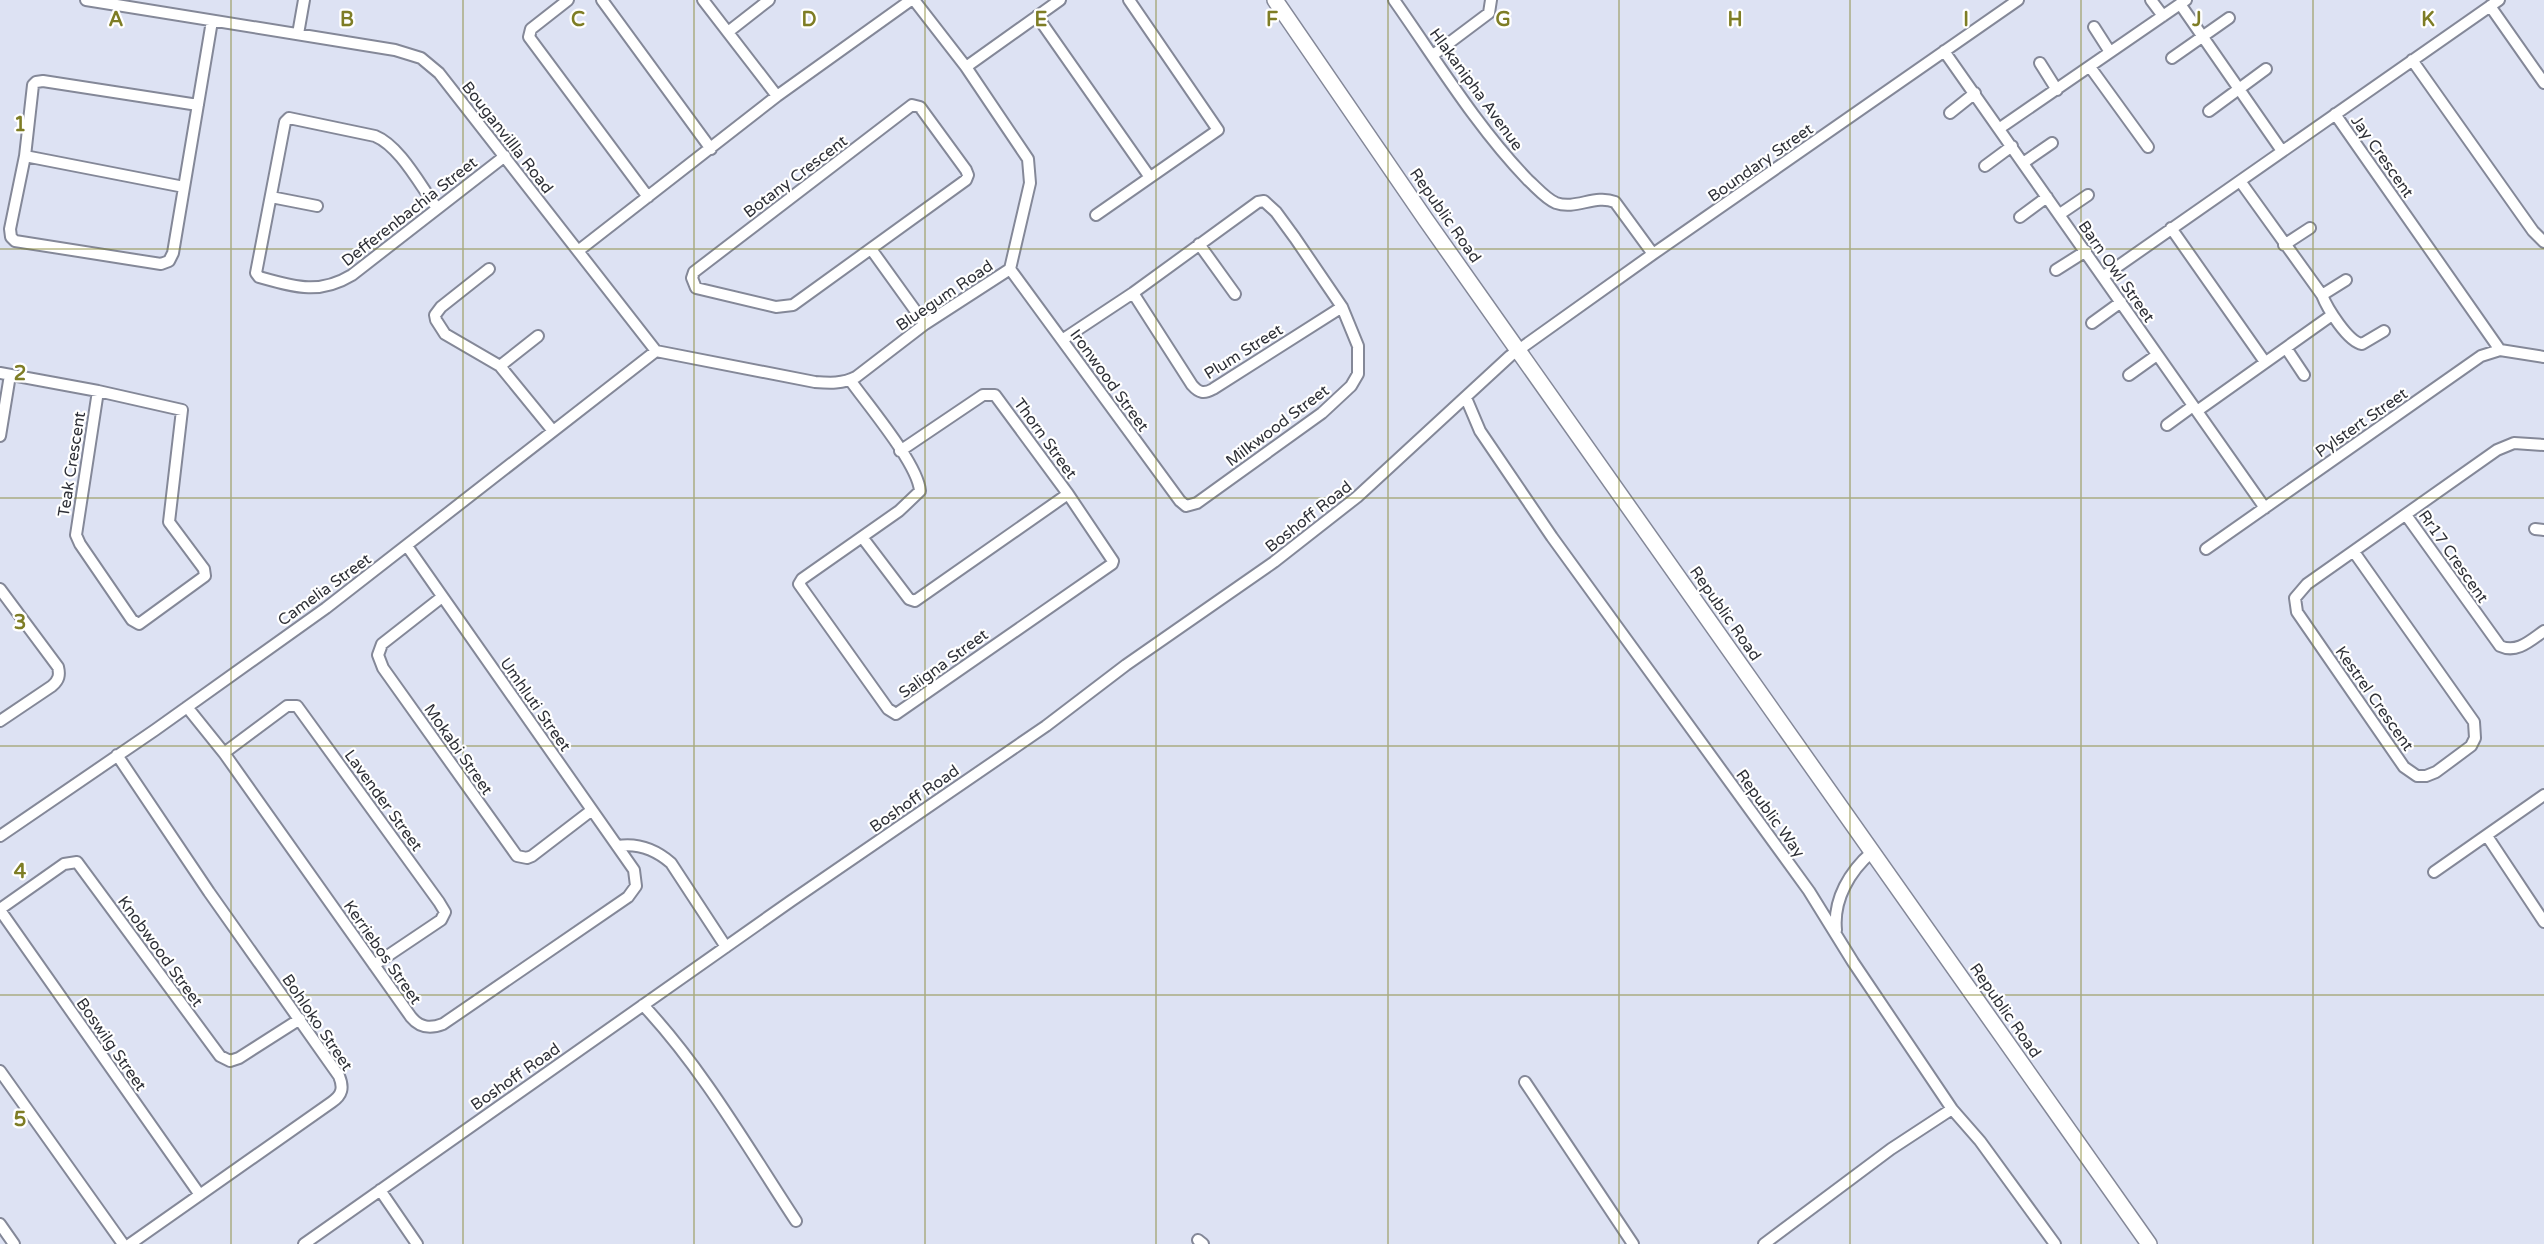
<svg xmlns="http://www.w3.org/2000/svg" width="2544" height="1244" font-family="'Varela Round',sans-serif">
<rect width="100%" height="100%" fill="#dde2f3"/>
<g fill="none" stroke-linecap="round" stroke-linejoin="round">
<defs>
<path id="street" d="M86,0L395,50L421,58L439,73L656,351L815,382C829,383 843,384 856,377L925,324L1010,269L1030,183L1028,159L966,67L914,0
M568,0L531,29L529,37L648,197
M602,0L711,149
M703,0L777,96
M1394,0C1437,61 1476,126 1528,180C1536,187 1546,199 1556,203C1576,210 1595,194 1615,202L1653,254
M2151,0L2163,16
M2180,4L2282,151
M2490,6L2544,83
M1037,16L1149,176
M2094,27L2110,52
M728,32L769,0
M298,34L304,0
M1944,51L2265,508
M1433,55L1489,13L1491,0
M2172,58L2229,18
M2412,60L2533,231L2544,242
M2040,63L2057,90
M966,67L1060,0
M2090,67L2148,147
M198,105L43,81L36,82L33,85L25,156L10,229L11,237L15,241L161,264L169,261L173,253L212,21
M912,105L920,107L966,170L968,175L966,180L793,305L776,307L696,288L692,278L694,272Z
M2209,111L2266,69
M1950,113L1975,93
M2335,114L2500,350
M2000,128L2186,0
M25,156L184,187
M2023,163L2052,143
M1985,166L2012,146
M2240,181L2322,295C2327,308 2348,342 2362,344L2384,331
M271,197L317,206
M437,208C421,187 400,146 375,136L289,118L285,122L256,273L259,277C295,287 319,295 352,275L505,156
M2060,214L2088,195
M1096,215L1218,130L1129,0
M2020,217L2047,197
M2171,228L2265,362
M1199,244L1235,294
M2284,245L2310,228
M871,249L925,324
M578,251L777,96L911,0
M489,269L441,307L435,315L436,320L445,334L500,366L553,431
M1010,269L1180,501L1186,506L1197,503L1322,413L1351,386L1358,374V346L1342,307L1295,238L1276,212L1264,201L1258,202L1133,293L1062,340
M2056,270L2086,251
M2104,276L2499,0
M1133,293L1192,385C1199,393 1204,394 1213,389L1342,307
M2322,295L2346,280
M2092,323L2121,302
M2286,348L2304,375
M500,366L538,336
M0,373L98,391L182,410L169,522L204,569L205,576L139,624L132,620L80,544L76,535L98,391
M2129,375L2157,355
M850,380C867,404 918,464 920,491L899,511L802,579L799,584L888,709L896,714L1112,564L1113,561L1068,494L995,395H983L900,451
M1466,398L1480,431L1552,537L1809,891L1853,962L1952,1109L1980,1141L2055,1244
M2197,411L2332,315
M2167,425L2193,406
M0,436L10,375
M2406,515L2500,646C2517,654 2531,640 2544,631
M2535,529L2544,530
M862,537L909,599L915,601L1068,494
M2206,549L2481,356L2500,350L2544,357
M2354,552L2474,722L2475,738L2471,746L2436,772L2426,776H2417L2404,767L2297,612L2295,598L2307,584L2497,450L2514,443L2544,445
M0,589L58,667C60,675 59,680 52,686L0,721
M442,597L382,644L378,655L383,668L517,856L527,858L532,856L592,810
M187,707L224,753L411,1017C420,1028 430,1029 443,1024L628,897L636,886L634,870L407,546
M224,753L287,706H297L439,902L445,912L441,920L374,965
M117,755L209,892L339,1076C344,1088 342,1095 332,1102L130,1244
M0,836L155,730L326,608L656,351
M2487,836L2544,922
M618,846C638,843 656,850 671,863L726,947
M2434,872L2544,795
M0,909L64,864L77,862L220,1056L230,1061L239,1058L300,1019
M0,910L200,1195
M1836,930C1833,899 1850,871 1872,852
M643,1005C703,1069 748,1148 796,1221
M0,1071L123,1244
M1525,1082L1633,1244
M380,1190L417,1244
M0,1224L14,1244
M1198,1240L1203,1244
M304,1244L791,901L1046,726L1126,665L1274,562L1357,497L1510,356L1653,254L2018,0
M1764,1244L1891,1149L1952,1109"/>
<path id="secondary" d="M1275,0L1426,220L2149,1244"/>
</defs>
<use href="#street" stroke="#848898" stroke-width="14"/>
<use href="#secondary" stroke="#848898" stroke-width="18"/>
<use href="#street" stroke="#fff" stroke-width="10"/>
<use href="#secondary" stroke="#fff" stroke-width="15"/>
</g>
<path fill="none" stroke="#7e7d25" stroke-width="1.5" stroke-opacity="0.55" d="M231,0V1244M463,0V1244M694,0V1244M925,0V1244M1156,0V1244M1388,0V1244M1619,0V1244M1850,0V1244M2081,0V1244M2313,0V1244M0,249H2544M0,498H2544M0,746H2544M0,995H2544"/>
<g text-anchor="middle" stroke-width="4.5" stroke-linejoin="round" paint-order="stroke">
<g font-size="16" fill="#2e3037" stroke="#fff">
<text transform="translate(1477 89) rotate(54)" y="6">Hlakanipha Avenue</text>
<text transform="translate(508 137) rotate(52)" y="6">Bouganvillla Road</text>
<text transform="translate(2383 156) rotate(55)" y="6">Jay Crescent</text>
<text transform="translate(1760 162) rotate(-35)" y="6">Boundary Street</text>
<text transform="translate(795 176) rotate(-37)" y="6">Botany Crescent</text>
<text transform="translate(409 211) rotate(-38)" y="6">Defferenbachia Street</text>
<text transform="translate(1446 215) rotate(55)" y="6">Republic Road</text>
<text transform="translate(2117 271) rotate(55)" y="6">Barn Owl Street</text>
<text transform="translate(944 295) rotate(-34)" y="6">Bluegum Road</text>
<text transform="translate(1243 351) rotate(-32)" y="6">Plum Street</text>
<text transform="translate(1110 380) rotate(54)" y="6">Ironwood Street</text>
<text transform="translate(2361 422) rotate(-35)" y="6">Pylstert Street</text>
<text transform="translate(1277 425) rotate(-37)" y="6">Milkwood Street</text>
<text transform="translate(1046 438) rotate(54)" y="6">Thorn Street</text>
<text transform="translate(71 464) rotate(-81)" y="6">Teak Crescent</text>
<text transform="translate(1308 516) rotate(-38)" y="6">Boshoff Road</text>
<text transform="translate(2454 556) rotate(55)" y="6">Rr17 Crescent</text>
<text transform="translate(324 589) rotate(-36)" y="6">Camelia Street</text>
<text transform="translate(1726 613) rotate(55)" y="6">Republic Road</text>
<text transform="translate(943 663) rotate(-36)" y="6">Saligna Street</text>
<text transform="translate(2375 698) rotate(55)" y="6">Kestrel Crescent</text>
<text transform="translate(536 704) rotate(55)" y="6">Umhluti Street</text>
<text transform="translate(459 749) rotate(55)" y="6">Mokabi Street</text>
<text transform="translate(914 798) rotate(-35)" y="6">Boshoff Road</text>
<text transform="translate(384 800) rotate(54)" y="6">Lavender Street</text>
<text transform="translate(1771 813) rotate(54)" y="6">Republic Way</text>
<text transform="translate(161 951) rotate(54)" y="6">Knobwood Street</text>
<text transform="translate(383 952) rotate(55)" y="6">Kerriebos Street</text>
<text transform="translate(2006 1010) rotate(55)" y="6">Republic Road</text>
<text transform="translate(318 1022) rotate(56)" y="6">Bohloko Street</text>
<text transform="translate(112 1044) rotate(55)" y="6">Boswilg Street</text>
<text transform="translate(515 1076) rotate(-35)" y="6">Boshoff Road</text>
</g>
</g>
<g font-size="20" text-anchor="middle" font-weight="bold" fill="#7e7d25" stroke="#fff" stroke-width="4.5" stroke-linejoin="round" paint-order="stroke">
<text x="116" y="26">A</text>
<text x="347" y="26">B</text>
<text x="578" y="26">C</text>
<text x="809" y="26">D</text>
<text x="1041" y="26">E</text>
<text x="1272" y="26">F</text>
<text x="1503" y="26">G</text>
<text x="1735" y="26">H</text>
<text x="1966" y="26">I</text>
<text x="2197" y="26">J</text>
<text x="2428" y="26">K</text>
<text x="20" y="131">1</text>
<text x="20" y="380">2</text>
<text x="20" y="629">3</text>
<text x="20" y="878">4</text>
<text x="20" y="1126">5</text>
</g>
</svg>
